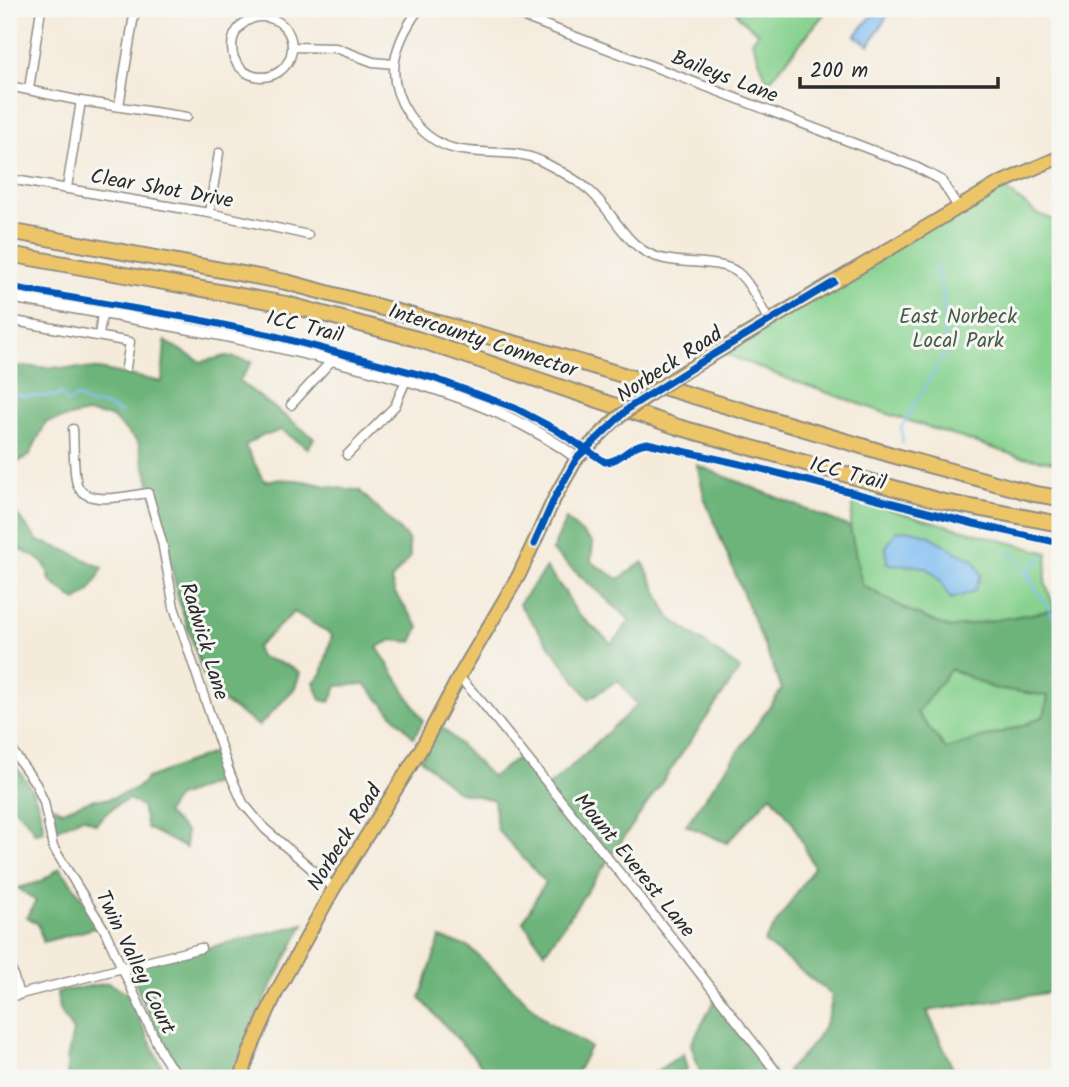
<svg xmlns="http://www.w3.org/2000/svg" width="1069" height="1087" font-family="Kalam,sans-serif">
<rect width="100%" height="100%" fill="#f6f6f2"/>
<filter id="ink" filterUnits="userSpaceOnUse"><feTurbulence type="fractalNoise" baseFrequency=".0143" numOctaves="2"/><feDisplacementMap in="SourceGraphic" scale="14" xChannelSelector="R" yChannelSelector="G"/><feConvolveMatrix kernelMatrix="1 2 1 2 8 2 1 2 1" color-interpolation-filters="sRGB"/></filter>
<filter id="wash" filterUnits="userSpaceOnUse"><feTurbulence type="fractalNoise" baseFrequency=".00686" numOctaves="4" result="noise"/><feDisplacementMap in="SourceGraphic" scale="28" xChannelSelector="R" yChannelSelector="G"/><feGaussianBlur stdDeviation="1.57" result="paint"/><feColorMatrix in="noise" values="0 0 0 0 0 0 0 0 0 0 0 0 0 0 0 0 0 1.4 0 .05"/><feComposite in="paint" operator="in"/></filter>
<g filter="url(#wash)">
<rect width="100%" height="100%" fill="#f5ebdb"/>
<path fill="#87d28f" stroke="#597e5d" stroke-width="2" d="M735,9H819L824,14L768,83L752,41L758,33L739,17Z
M998,184L1038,214L1060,222V463L1017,456L888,414L780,376L721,352Z
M854,500L1048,553L1045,582L1055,610L949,628L909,611L861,585L850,527Z
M951,669L993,688L1049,696L1044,716L1022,726L946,749L917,713Z"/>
<path fill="#6db47a" stroke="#4c7052" stroke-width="2" fill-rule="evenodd" d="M165,341L201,362L226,356L252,362L239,381L314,438L308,448L281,430L268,435L264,434L245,446L264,481C301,475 324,489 359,490L408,539L410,557L391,580L395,593L419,627L412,642L392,640L377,647L423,720L414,738L365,684L337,686L330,702L321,700L314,682L322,674L332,635L294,612L256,648L260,657L287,665L300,673L295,688L259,726L209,692L178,598L167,546L138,442L112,417L87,413L46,422L29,456L18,462L9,444V366L99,369L162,382Z
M697,465L850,527L862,585L909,611L949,628L1055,610L1060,615V991L927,1011L957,1078H793L787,1071C809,1049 831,1028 832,995L764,942L814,867L793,823L771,795L727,843L686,825L782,689L705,500ZM951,669L993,688L1048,696L1044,716L1022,726L946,749L917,713Z
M9,504L38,541L65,550L103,568L90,591L76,601L50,581C47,553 27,557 9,543Z
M566,519L593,543L591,562L619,579L643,562L669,617L740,669L545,952L523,922L545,882L497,829L494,800L456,791L421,759L440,725L492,777L518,758L543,790L562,775L637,705L618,680L589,699L519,604L546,568L565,592L576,612L612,644L630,620L552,551Z
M215,752L224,779L176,798L166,813L186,832V848L147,828L142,807L129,799C116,804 104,814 96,824L83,817L55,830L48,804L62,811L94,799H109L136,789L147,778Z
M11,760C31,786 39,797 44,831L35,833L26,819L9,804V761Z
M60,868L78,892L99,927L43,942L38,924L27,917L36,901L18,888L40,882Z
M304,924L254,1020L231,1078L188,1077C164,1051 141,1001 130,967Z
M440,938L469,947L548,1022L590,1047L574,1078H493L420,998Z
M108,983L126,992L164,1071L122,1078H67V1060L73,1031L59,1010L57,992Z
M716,998L778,1078H702L691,1044Z
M683,1054L687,1069L677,1078H646Z"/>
<path fill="#7ebdf2" stroke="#54748e" stroke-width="2" d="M877,9H882L888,15L869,45L855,36Z
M912,530L930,536L956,552L973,559L981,574L975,591L951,599C945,591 942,581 935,575C923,561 903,568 887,563L886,547L897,531Z"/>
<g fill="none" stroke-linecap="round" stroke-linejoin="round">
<path stroke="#7ebdf2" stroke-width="2" d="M9,392L23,396H58L61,393L67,402L78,397L88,404L104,405L121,413
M903,444L901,428L945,353L943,294L935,262
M1007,552L1016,556C1028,582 1049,603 1060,630
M1030,580L1029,570L1043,555"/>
</g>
</g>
<g filter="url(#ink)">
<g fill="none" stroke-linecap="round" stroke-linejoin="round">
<defs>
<path id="minor" d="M419,9C408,24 398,42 395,61C389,97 418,138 452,148C481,156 513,148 541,161C557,169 578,180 591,192C610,209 622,237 644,251C670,268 716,257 737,272C751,283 760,306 769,321
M503,9L916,167L941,180L958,207
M232 47a30 30 0 1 1 60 0a30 30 0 1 1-60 0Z
M293,47L336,48L373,62L394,64
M9,86L81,101L187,117
M29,89L41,9
M119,106L134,15
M9,179L209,213L308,235
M67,188L81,101
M209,213L219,153
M9,320L130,342L126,367
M99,336L102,313
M291,405L332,360
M73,429C74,444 73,470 77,484C85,508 129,495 148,493L162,542L174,607L230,774L243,803L265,829L334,888
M347,455L395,406L406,380
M459,677L481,701L685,954L781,1078
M9,746L36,784L44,802L53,847L104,929L162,1054L170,1066L183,1078
M9,961L19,995
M9,997L201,948"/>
<path id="tertiary" d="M9,297C128,317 246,337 363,368C438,388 514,411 577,458"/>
<path id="primary" d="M687,370L998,184L1060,157
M241,1078L250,1051L276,993L334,888L421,749L459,677L519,575L555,497L577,458L615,420"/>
<path id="motorway" d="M9,231L286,282L532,348L892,455L1035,494L1060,498
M9,254L286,304L417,339L678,427L940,501L1060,524"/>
</defs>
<use href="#minor" stroke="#908b83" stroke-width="11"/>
<use href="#tertiary" stroke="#908b83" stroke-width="13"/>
<use href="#primary" stroke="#908b83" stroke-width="16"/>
<use href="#motorway" stroke="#908b83" stroke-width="18"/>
<use href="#minor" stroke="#fff" stroke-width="8"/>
<use href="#tertiary" stroke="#fff" stroke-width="10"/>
<use href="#primary" stroke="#edc569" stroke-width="12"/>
<use href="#motorway" stroke="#edc569" stroke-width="14"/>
<defs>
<path id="primary-bridge" d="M615,420L657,389L687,370"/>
</defs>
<use href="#primary-bridge" stroke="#908b83" stroke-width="16" stroke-linecap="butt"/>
<use href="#primary-bridge" stroke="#edc569" stroke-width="12"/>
<defs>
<path id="cycleway" d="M9,287L195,319L271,335L433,378L515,408L555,429L605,462C621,462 630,444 647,443L758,468L974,524L1060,543
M534,544L555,497L577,458L630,407L701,362L834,282"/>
</defs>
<use href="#cycleway" stroke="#f6f6f2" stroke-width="11"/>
<use href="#cycleway" stroke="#0057b8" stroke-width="7"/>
</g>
</g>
<g text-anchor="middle" stroke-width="6" stroke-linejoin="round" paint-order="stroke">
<g font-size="21" fill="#2b2b2b" stroke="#f6f6f2">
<text transform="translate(725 76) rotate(21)" y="7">Baileys Lane</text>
<text transform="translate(162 188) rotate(10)" y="7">Clear Shot Drive</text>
<text transform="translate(305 326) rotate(14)" y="7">ICC Trail</text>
<text transform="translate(483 340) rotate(18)" y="7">Intercounty Connector</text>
<text transform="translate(669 364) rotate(-33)" y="7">Norbeck Road</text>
<text transform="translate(848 473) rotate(15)" y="7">ICC Trail</text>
<text transform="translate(205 641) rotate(73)" y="7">Radwick Lane</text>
<text transform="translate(344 837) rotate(-58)" y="7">Norbeck Road</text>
<text transform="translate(635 865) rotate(51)" y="7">Mount Everest Lane</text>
<text transform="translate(136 962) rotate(64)" y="7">Twin Valley Court</text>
</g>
<g font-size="21" fill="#475d49" stroke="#f6f6f2">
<text x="958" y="323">East Norbeck<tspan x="958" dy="24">Local Park</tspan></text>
</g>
</g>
<rect width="1069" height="1087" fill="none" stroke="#f6f6f2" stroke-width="35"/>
<path d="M800 77v10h198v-10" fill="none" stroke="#2b2b2b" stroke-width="3.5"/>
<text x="810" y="77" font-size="21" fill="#2b2b2b" stroke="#f6f6f2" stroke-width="5" paint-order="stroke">200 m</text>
</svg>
